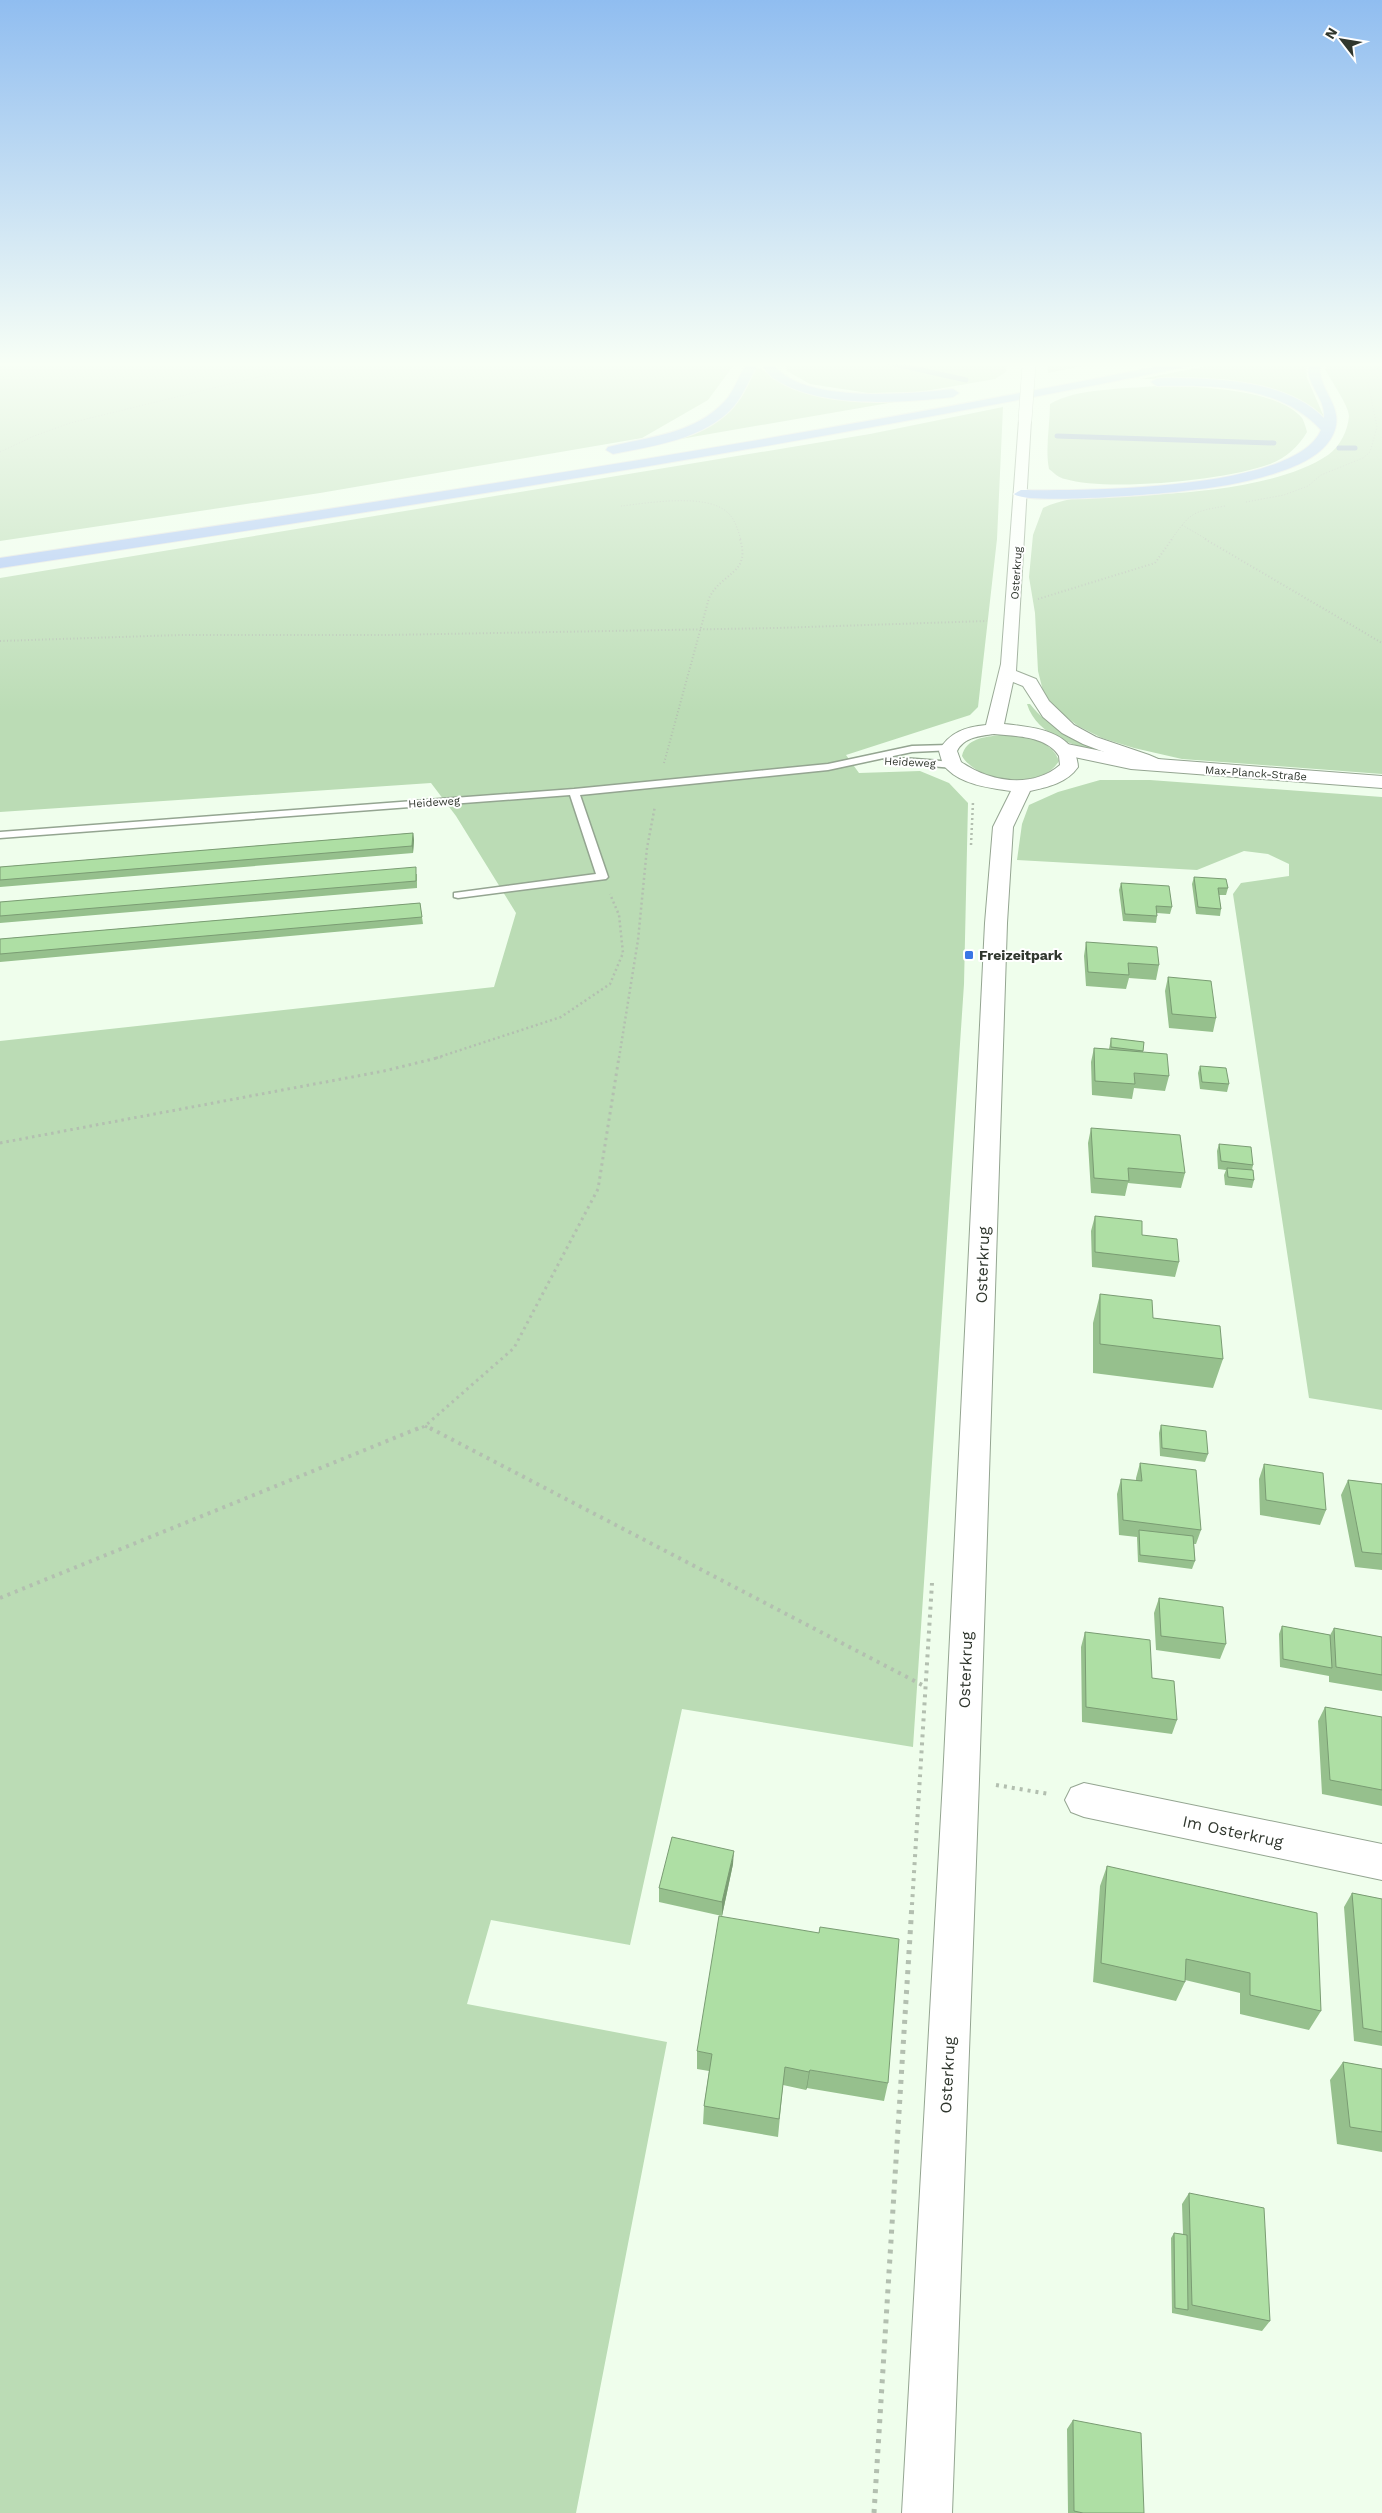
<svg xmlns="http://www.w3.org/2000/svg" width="1382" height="2513" font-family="'Work Sans',sans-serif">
<rect width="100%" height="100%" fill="#effeec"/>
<path fill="#bbdcb5" d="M0,362H736L708,400L642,438L320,493L0,541Z
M786,362H1007L1006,372L995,379L920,392L868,393L810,384L787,371Z
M1047,362H1102L1048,373Z
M1226,362H1306L1307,378L1324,417L1271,391L1173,379H1141Z
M1331,362H1382V774L1182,759L1134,748L1102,738L1078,726L1060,712L1044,695L1038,671L1035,613L1029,577L1033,535L1043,508C1078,491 1125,497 1163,494C1212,491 1287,483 1328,455C1340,447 1348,430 1349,416C1349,406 1330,379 1325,369Z
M759,367L784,385L800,390L906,400L669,441C695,430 730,419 744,393C749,385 752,376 755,368Z
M1156,386C1192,386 1277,388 1302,418C1304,421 1306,428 1307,432C1299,446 1286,458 1270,464C1228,480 1108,492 1065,479C1059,478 1054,473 1049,469C1045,449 1050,425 1050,404C1076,388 1126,389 1156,386Z
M1003,407L997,539L978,707L970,715L846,755L859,773L920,771L949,783L968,803L964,984L913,1747L682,1709L630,1945L491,1920L467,2004L667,2042L576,2513H0V1041L494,987L516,913L456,816L431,783L0,812V578L870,434Z
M1027,704H1030C1048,728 1081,741 1108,754C1078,747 1037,737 1027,704Z
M1000,735C1022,736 1051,738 1059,761C1041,791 978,783 962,756C966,738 985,737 1000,735Z
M1100,780H1150L1382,797V1410L1309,1398L1233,894L1241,883L1289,876V864L1268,854L1244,851L1197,870L1017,860L1022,824L1029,805L1058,792Z"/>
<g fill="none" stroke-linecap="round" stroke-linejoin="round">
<path stroke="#889ebe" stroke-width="5" d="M886,362L966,380
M1057,436L1274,443
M1339,448H1355"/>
<defs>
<path id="service" d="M949,745L953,746V750L912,752L828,770L580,795L608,877L606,879L458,898L454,897V893L596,874L570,795L0,838V832L574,789L828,764L912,746Z
M890,757L953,762L958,765L953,768L886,762L885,760Z"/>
<path id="minor" d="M1084,1783L1382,1844V1880L1084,1817L1071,1812L1065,1800L1071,1788Z"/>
<path id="tertiary" d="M1067,744L1131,757L1382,776V788L1131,769L1060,754L1058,750L1060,746Z"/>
<path id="secondary" d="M1025,416L1031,420L1016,671L1036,679L1049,701L1074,725L1096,737L1149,755L1163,761L1165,765L1163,769H1149L1083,744L1062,733L1043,717L1023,686L1013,682L1004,724C1033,727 1076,731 1078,767C1067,783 1048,787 1030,791L1013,827L1007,923L979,1780L952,2513H902L943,1780L985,923L993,827L1011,791C990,788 963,785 947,769C942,765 941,757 939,751C949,732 966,727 986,725L1001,664L1019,420ZM994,734C1015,736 1047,736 1059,756L1060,765C1032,789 990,782 961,762L957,751C964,737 980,736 994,734Z"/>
<path id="motorway" d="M748,362H771C774,366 778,370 782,373C817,402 910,394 953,389L959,393L953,397C901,403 820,409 775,379C769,376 764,368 760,362C750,376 745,393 734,406C706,439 653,446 613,454L606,450L608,447C648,437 695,434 725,401C735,390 739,374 748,362Z
M1179,362H1201L1195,365C799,446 400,508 0,568V558C394,500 788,441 1179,362Z
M1309,362H1321C1314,391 1351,407 1330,440C1319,457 1295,467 1276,473C1246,483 1214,488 1183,491C1162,494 1023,505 1014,494L1021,490C1081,491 1295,491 1321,430C1280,385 1214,385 1157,386L1151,382C1157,376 1172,378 1181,378C1228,379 1289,383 1324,418C1326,397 1304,384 1309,362Z"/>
</defs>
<use href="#service" stroke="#94a591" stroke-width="3"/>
<use href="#minor" stroke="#94a591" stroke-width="2"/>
<use href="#tertiary" stroke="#94a591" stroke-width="2"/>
<use href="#secondary" stroke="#94a591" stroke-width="2"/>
<use href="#motorway" stroke="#e2e3e2" stroke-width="2"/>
<path stroke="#b3bfb0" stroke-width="1" stroke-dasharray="1 2" stroke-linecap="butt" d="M0,452L34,436L70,423L320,362
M1246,502L1284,495L1308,486L1321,475L1363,458L1370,452L1377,427L1366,374L1382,366
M621,506C648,503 706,493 727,512C735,519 738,530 741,540
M1182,525L1208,540
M1171,540C1191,512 1192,512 1225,506"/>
<path stroke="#b3bfb0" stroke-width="2" stroke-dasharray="1 2.5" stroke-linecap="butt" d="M1205,539L1382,643
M1038,599L1155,563L1172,539
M0,641L180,635H386L777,628L987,621
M664,763L709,598C722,572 751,574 740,539"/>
<path stroke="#b3bfb0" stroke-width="2.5" stroke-dasharray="2 3" stroke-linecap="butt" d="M971,845L973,802
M436,1058L561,1017L610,984L623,953L619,915L610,894
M619,1058L638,940L647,848L655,806"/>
<path stroke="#b3bfb0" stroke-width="3" stroke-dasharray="2.5 4" stroke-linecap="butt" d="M0,1143L384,1071L441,1057
M425,1426L432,1430
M416,1430L425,1426L514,1348L598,1189L619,1057"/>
<path stroke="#b3bfb0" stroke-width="4" stroke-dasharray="3 5" stroke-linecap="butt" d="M430,1428L926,1687
M0,1598L419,1428
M996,1785L1049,1794
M912,1905L932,1583"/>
<path stroke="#b3bfb0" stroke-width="5" stroke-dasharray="4 6" stroke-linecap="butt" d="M874,2513L912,1904"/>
<use href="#service" fill="#fff" fill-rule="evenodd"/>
<use href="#minor" fill="#fff" fill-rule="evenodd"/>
<use href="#tertiary" fill="#fff" fill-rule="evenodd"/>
<use href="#secondary" fill="#fff" fill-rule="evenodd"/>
<use href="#motorway" fill="#aac5f6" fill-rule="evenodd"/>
<defs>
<path id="secondary-bridge" d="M1025,420L1029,365"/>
</defs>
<use href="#secondary-bridge" stroke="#94a591" stroke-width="14" stroke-linecap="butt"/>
<use href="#secondary-bridge" stroke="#fff" stroke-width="13"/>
</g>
<path fill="#96c08d" d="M413,833L414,840L413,853L0,887V867Z
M417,874V888L0,923V902Z
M1194,877L1228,888L1226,895H1219L1221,909L1220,916L1196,914L1192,884Z
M1121,883L1172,907L1170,914L1157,913V916L1156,923L1123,921L1119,890Z
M420,903L423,924L0,962V939Z
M1086,942L1159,965L1156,980L1129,978L1126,989L1086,986L1084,956Z
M1168,977L1216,1018L1213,1032L1169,1028L1165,991Z
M1111,1038L1144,1042L1143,1052L1169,1076L1165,1091L1134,1088L1132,1099L1092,1095L1091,1062L1094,1048L1109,1049Z
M1200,1066L1229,1084L1227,1092L1200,1089L1198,1073Z
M1091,1128L1185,1173L1181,1188L1128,1183L1125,1196L1091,1193L1088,1143Z
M1219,1144L1253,1165L1252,1170L1254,1180L1252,1188L1225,1185L1224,1175L1226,1170L1218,1169L1217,1151Z
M1095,1216L1142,1235L1179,1262L1175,1277L1092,1267L1091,1231Z
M1100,1294L1153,1318L1223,1359L1213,1388L1093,1373V1323Z
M1161,1425L1208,1454L1205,1462L1160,1456L1159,1433Z
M1140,1463L1201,1530L1196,1544H1194L1195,1561L1192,1569L1138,1562L1137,1537L1119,1535L1117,1494L1121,1479L1136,1481V1478Z
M1264,1464L1326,1510L1320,1525L1260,1515L1259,1479Z
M1348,1480L1382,1484V1570L1355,1567L1341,1495Z
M1159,1598L1226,1644L1220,1659L1156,1650L1154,1613Z
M1282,1626L1330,1635L1334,1628L1382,1637V1691L1329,1682V1676L1280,1667L1279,1634Z
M1085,1632L1152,1678L1177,1720L1172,1734L1082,1722L1081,1647Z
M1325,1707L1382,1717V1806L1322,1794L1318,1721Z
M733,1864L722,1916L659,1902V1888Z
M1107,1866L1321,2011L1309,2030L1240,2014V1993L1185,1980V1982L1176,2001L1093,1982L1100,1886Z
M1352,1893L1382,1899V2046L1354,2041L1344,1907Z
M697,2051L888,2083L884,2101L807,2088L806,2090L783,2085L778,2137L703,2124L704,2106L709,2071L697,2069Z
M1343,2062L1382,2069V2152L1337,2144L1330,2080Z
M1189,2193L1270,2321L1262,2331L1172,2313L1171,2238L1174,2233L1183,2234L1182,2204Z
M1073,2420L1144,2513H1068L1067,2429Z"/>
<path fill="#7a9c73" d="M413,833L414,840L413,853L412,846Z
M734,1851L733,1864L722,1916V1902Z
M810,2070L807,2088L806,2090L809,2072Z"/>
<path fill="#aedfa4" stroke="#7a9c73" d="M413,833L412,846L0,880V867Z
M416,867V881L0,916V902Z
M1194,877L1226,879L1228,888H1218L1221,909L1198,907Z
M1121,883L1169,886L1172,907L1156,906L1157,916L1125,914Z
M420,903L422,917L0,954V939Z
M1086,942L1157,947L1159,965L1128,963L1129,975L1088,972Z
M1168,977L1211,981L1216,1018L1172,1014Z
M1111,1038L1144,1042L1143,1051L1111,1047Z
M1094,1048L1167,1054L1169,1076L1134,1073L1135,1084L1095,1081Z
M1200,1066L1226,1068L1229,1084L1202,1082Z
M1091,1128L1180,1135L1185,1173L1128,1168L1129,1181L1094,1178Z
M1219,1144L1251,1147L1253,1165L1221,1161Z
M1227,1168L1253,1170L1254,1180L1228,1177Z
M1095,1216L1142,1221V1235L1177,1239L1179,1262L1095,1252Z
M1100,1294L1152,1300L1153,1318L1220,1326L1223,1359L1100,1344Z
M1161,1425L1206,1431L1208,1454L1162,1448Z
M1140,1463L1196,1470L1201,1530L1123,1520L1121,1479L1142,1481Z
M1264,1464L1323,1473L1326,1510L1266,1500Z
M1348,1480L1382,1484V1554L1362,1552Z
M1139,1530L1193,1536L1195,1561L1140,1555Z
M1159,1598L1223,1607L1226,1644L1161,1636Z
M1282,1626L1330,1635L1332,1668L1283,1659Z
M1334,1628L1382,1637V1675L1336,1667Z
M1085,1632L1150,1640L1152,1678L1174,1681L1177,1720L1086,1707Z
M1325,1707L1382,1717V1790L1330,1780Z
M672,1837L734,1851L722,1902L659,1888Z
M1107,1866L1317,1913L1321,2011L1250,1995V1973L1186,1959L1185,1982L1101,1963Z
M1352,1893L1382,1899V2032L1363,2028Z
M719,1916L819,1933L820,1927L899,1939L888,2083L810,2070L809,2072L785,2067L779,2119L704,2106L712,2054L697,2051Z
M1343,2062L1382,2069V2132L1350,2127Z
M1189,2193L1264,2208L1270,2321L1192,2305Z
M1174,2233L1187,2235L1188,2310L1175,2308Z
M1073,2420L1141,2433L1144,2513H1083L1074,2511Z"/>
<linearGradient id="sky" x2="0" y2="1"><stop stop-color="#90bdf0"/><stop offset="0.51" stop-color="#f8fff6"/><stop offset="1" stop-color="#f8fff6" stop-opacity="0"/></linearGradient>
<rect width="1382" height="714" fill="url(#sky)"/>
<rect fill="#3a76e5" stroke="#fff" stroke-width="2" x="964" y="950" width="10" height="10" rx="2.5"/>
<g text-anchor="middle" stroke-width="4" stroke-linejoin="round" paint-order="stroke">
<g font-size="11" fill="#30372e" stroke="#fff">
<text transform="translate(1016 573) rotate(-86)" y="4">Osterkrug</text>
<text transform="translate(910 762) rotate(3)" y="4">Heideweg</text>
<text transform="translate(1256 773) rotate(4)" y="4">Max-Planck-Straße</text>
<text transform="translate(434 802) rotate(-4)" y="4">Heideweg</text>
</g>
<g font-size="14" font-weight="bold" fill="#30372e" stroke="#fff" text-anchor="start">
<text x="979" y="960">Freizeitpark</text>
</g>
<g font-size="16" fill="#30372e" stroke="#fff">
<text transform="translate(982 1265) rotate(-88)" y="6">Osterkrug</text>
<text transform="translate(965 1670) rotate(-88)" y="6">Osterkrug</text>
<text transform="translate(1233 1831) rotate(12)" y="6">Im Osterkrug</text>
<text transform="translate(947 2075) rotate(-87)" y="6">Osterkrug</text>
</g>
</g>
<g transform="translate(1342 40) rotate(301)" stroke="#ffffff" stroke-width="4" paint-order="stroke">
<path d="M0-4L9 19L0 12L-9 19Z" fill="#30372e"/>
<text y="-8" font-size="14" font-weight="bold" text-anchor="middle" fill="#30372e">N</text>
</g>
</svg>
